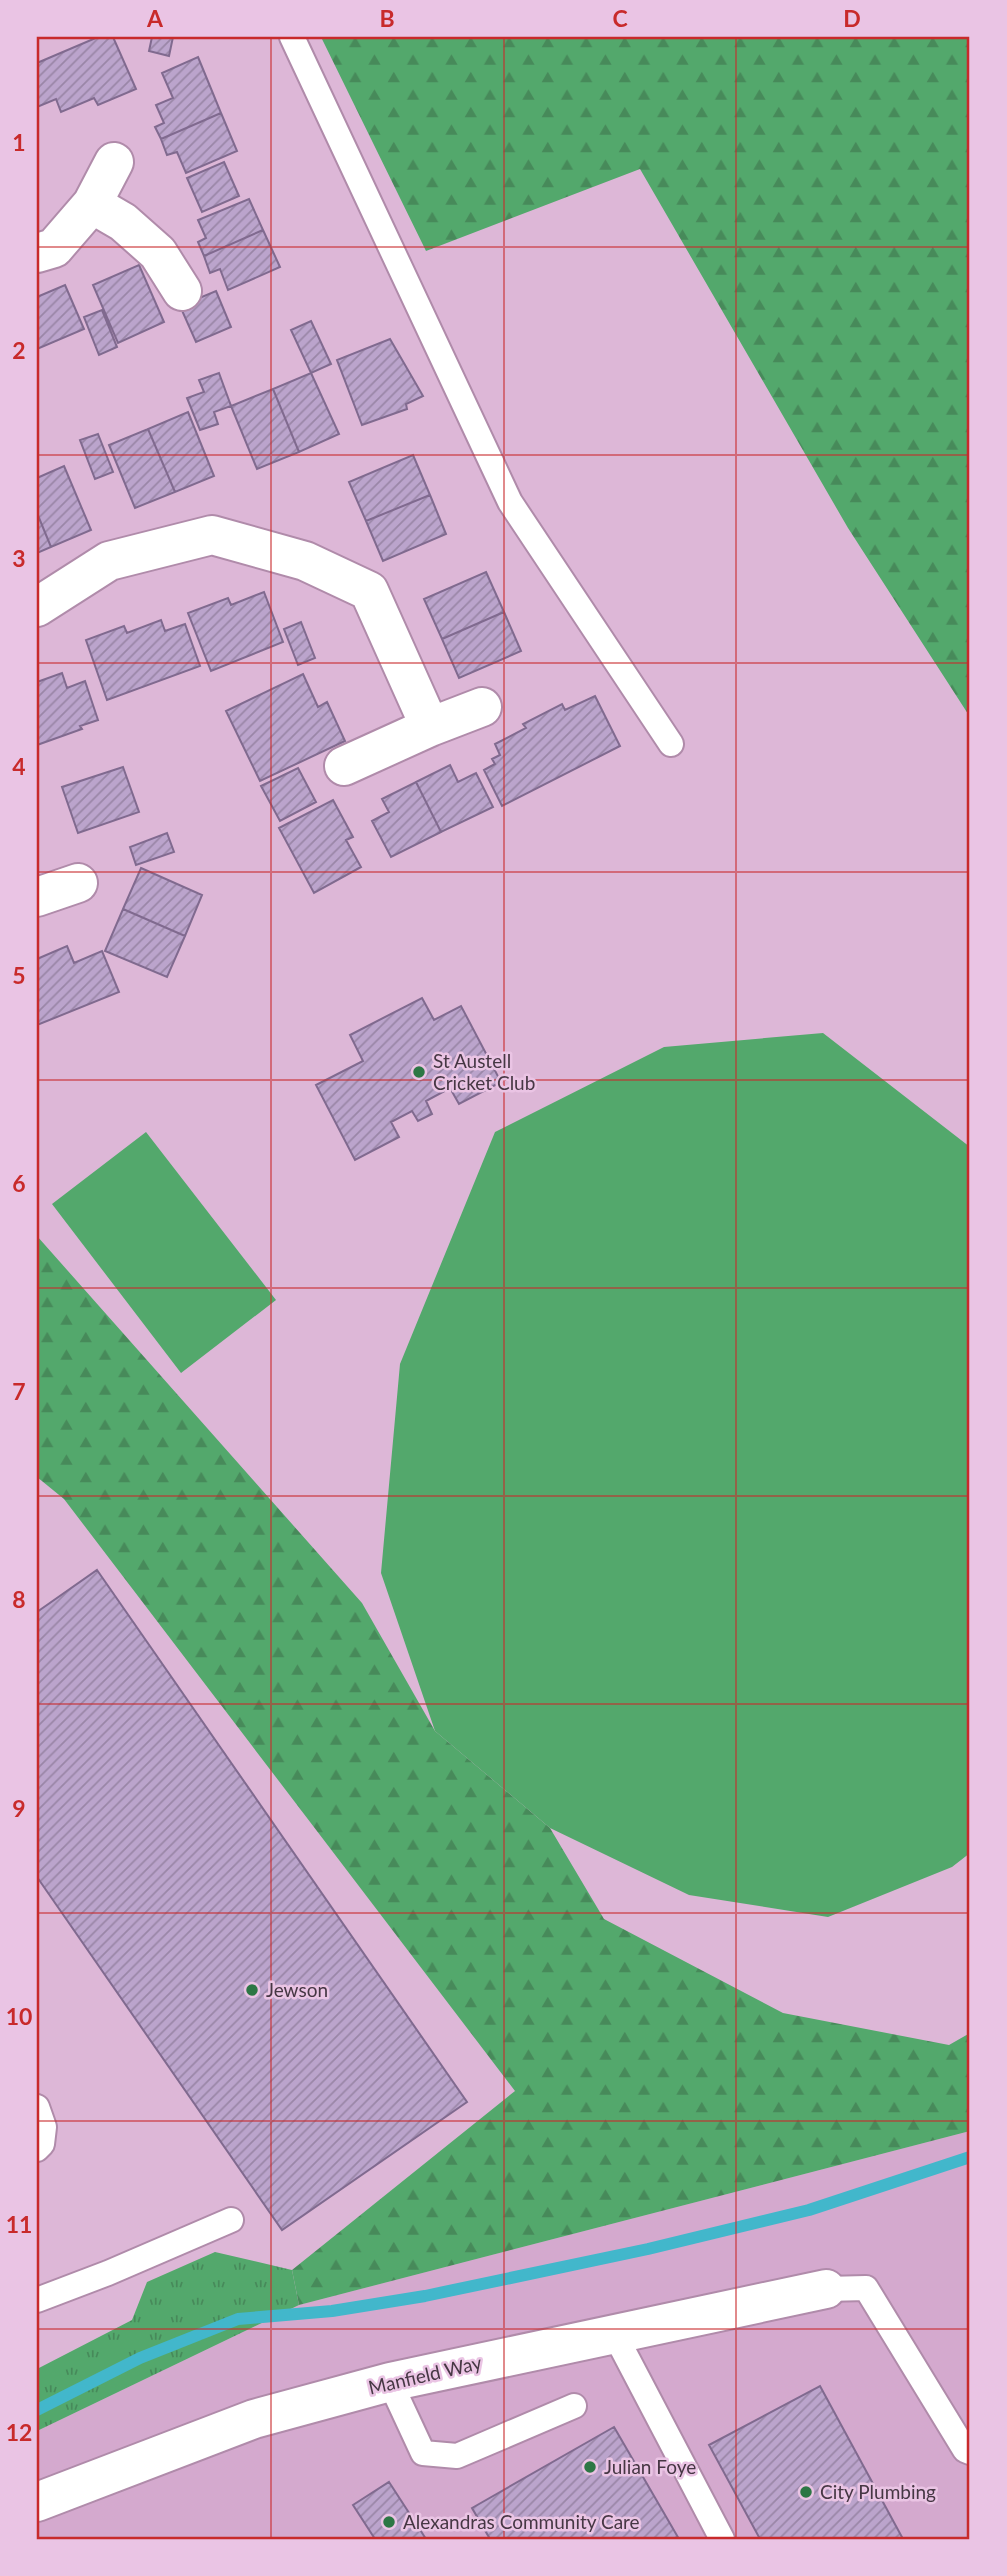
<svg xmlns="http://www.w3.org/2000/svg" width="1007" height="2576" font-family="Lato,sans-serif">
<defs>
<pattern id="grass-tufts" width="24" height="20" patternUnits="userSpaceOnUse" patternTransform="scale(1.75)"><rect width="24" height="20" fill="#53a86c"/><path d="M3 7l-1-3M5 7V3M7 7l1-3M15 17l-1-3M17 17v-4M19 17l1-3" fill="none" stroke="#478a5a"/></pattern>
<pattern id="forest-firs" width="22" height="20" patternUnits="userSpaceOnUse" patternTransform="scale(1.75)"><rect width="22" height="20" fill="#53a86c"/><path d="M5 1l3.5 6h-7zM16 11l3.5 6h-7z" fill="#478a5a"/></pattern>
<pattern id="building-hatch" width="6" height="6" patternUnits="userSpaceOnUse" patternTransform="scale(1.75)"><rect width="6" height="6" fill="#bba4cc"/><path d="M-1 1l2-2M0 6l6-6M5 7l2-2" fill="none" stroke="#9a86a7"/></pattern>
</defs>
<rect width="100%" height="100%" fill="#ddb7d7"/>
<path fill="#d4a9ce" d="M970,2131V2539H37V2431L299,2305Z"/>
<path fill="url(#grass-tufts)" d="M215,2252L292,2270L299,2305L37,2431V2369L132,2320L147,2282Z"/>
<path fill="url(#forest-firs)" d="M321,37H970V717L848,528L640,169L426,251Z
M37,1236L362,1603L435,1731L550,1828L604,1919L783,2013L949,2045L970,2033V2131L299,2305L292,2270L515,2091L64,1499L37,1477Z"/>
<path fill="#53a86c" d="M823,1033L970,1147V1853L952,1867L828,1917L689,1895L550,1828L435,1731L381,1573L400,1364L495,1132L664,1047Z
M146,1132L276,1300L181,1373L52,1204Z"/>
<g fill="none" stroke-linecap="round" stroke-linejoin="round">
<path stroke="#42b7cb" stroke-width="12" d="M37,2410L140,2358L238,2319L332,2311L425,2296L648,2249L809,2210L970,2157"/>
</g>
<path fill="url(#building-hatch)" stroke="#806a8f" stroke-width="2" d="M98,37H113L136,89L98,105L94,98L61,112L56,99L37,107V63Z
M152,37H173L169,56L149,51Z
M198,57L221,113L161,139L155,127L164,123L156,105L173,98L162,73Z
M221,113L237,151L186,173L177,152L167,155L161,139Z
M224,162L239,196L202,212L187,178Z
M249,199L263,230L204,256L198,242L206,238L198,220Z
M263,230L280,267L228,290L220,269L210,273L204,256Z
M139,265L164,322L118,343L93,285Z
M65,285L84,329L37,349V297Z
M216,291L231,327L196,342L180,306Z
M102,310L117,347L99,355L84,317Z
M311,321L331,364L311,373L291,330Z
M390,339L423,396L406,404L407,409L362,425L337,360Z
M219,373L231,406L214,412L218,424L200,430L187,398L204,392L199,380Z
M311,373L339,434L299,452L273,389Z
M273,389L299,452L257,469L231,406Z
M188,412L214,476L175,492L148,429Z
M148,429L175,492L135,508L109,445Z
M98,434L113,472L95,479L80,440Z
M413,455L430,495L366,521L349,482Z
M64,466L91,530L51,547L37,513V478Z
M430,495L446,534L383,561L366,521Z
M37,513L51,547L37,553Z
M486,572L504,612L442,639L424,599Z
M264,592L283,642L211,671L188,613L228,598L231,605Z
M504,612L521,651L459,678L442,639Z
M161,620L165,631L185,624L200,666L107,700L86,640L124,626L127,633Z
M301,622L315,658L298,665L284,629Z
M62,673L67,688L85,681L98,720L80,726L82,729L37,745V682Z
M303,674L318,707L327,702L345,741L260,781L226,711Z
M595,696L620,746L502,806L484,770L495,764L492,759L500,755L495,744L526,728L523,724L562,704L565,710Z
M450,765L458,782L476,773L493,807L441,832L416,782Z
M123,767L139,812L78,833L62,787Z
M298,768L316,802L280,821L261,786Z
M416,782L441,832L391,857L372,821L389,812L382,799Z
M333,800L353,837L346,840L361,867L314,893L279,828Z
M167,833L174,852L136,865L130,847Z
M141,868L202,895L185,936L123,909Z
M123,909L185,936L167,977L105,951Z
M67,946L74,963L102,951L119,992L37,1025V959Z
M422,998L434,1020L461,1006L501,1082L459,1104L450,1088L426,1101L432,1114L418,1121L412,1111L391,1122L399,1137L355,1160L316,1085L363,1061L350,1035Z
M97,1570L467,2102L282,2230L37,1877V1612Z
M820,2386L903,2539H760L709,2445Z
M614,2427L679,2539H490L472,2508Z
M389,2482L426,2539H375L353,2505Z"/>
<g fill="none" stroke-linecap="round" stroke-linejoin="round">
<defs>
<path id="lane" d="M292,37L510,502L671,744
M37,2107L44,2127L42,2144L37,2149
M826,2289L866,2288L965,2450L970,2452
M37,2300L108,2273L231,2220
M614,2333L722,2539
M390,2382L423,2453L457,2456L574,2406"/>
<path id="street" d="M92,204L123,222L158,253L182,291
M37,253L54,248L92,204L114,162
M37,607L109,561L212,535L305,561L369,591L430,727
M344,766L430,727L482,707
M37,897L78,883
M37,2502L254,2419L390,2382L826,2289"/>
</defs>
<use href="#lane" stroke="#b08baa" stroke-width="28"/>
<use href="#street" stroke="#b08baa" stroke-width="42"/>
<use href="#lane" stroke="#fff" stroke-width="24"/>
<use href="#street" stroke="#fff" stroke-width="38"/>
</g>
<path fill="none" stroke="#c82a2b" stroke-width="2" stroke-opacity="0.55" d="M271,37V2539M504,37V2539M736,37V2539M37,247H970M37,455H970M37,663H970M37,872H970M37,1080H970M37,1288H970M37,1496H970M37,1704H970M37,1913H970M37,2121H970M37,2329H970"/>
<g fill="#2d7745" stroke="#eac4e4" stroke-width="2.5">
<circle cx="419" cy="1072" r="7"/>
<circle cx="252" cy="1990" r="7"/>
<circle cx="590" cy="2467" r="7"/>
<circle cx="806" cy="2492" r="7"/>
<circle cx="389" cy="2522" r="7"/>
</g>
<g text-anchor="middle" stroke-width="5" stroke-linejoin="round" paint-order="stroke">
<g font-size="19" fill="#463744" stroke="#eac4e4" text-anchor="start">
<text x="433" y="1068">St Austell<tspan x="433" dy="22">Cricket Club</tspan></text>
<text x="266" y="1997">Jewson</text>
<text x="604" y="2474">Julian Foye</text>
<text x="820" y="2499">City Plumbing</text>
<text x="403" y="2529">Alexandras Community Care</text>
</g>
<g font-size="19" fill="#463744" stroke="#eac4e4">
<text transform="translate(425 2375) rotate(-13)" y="7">Manfield Way</text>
</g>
</g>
<rect width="1007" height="2576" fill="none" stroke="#eac4e4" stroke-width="77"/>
<rect x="38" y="38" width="930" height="2500" fill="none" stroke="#c82a2b" stroke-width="2.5"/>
<g font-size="23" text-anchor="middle" font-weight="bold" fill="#c82a2b">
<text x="155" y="27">A</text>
<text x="387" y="27">B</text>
<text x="620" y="27">C</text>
<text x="852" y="27">D</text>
<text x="19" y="151">1</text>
<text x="19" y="359">2</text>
<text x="19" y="567">3</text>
<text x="19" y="775">4</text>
<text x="19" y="984">5</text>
<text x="19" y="1192">6</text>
<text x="19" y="1400">7</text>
<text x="19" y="1608">8</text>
<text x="19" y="1817">9</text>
<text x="19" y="2025">10</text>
<text x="19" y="2233">11</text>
<text x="19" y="2441">12</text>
</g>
</svg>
